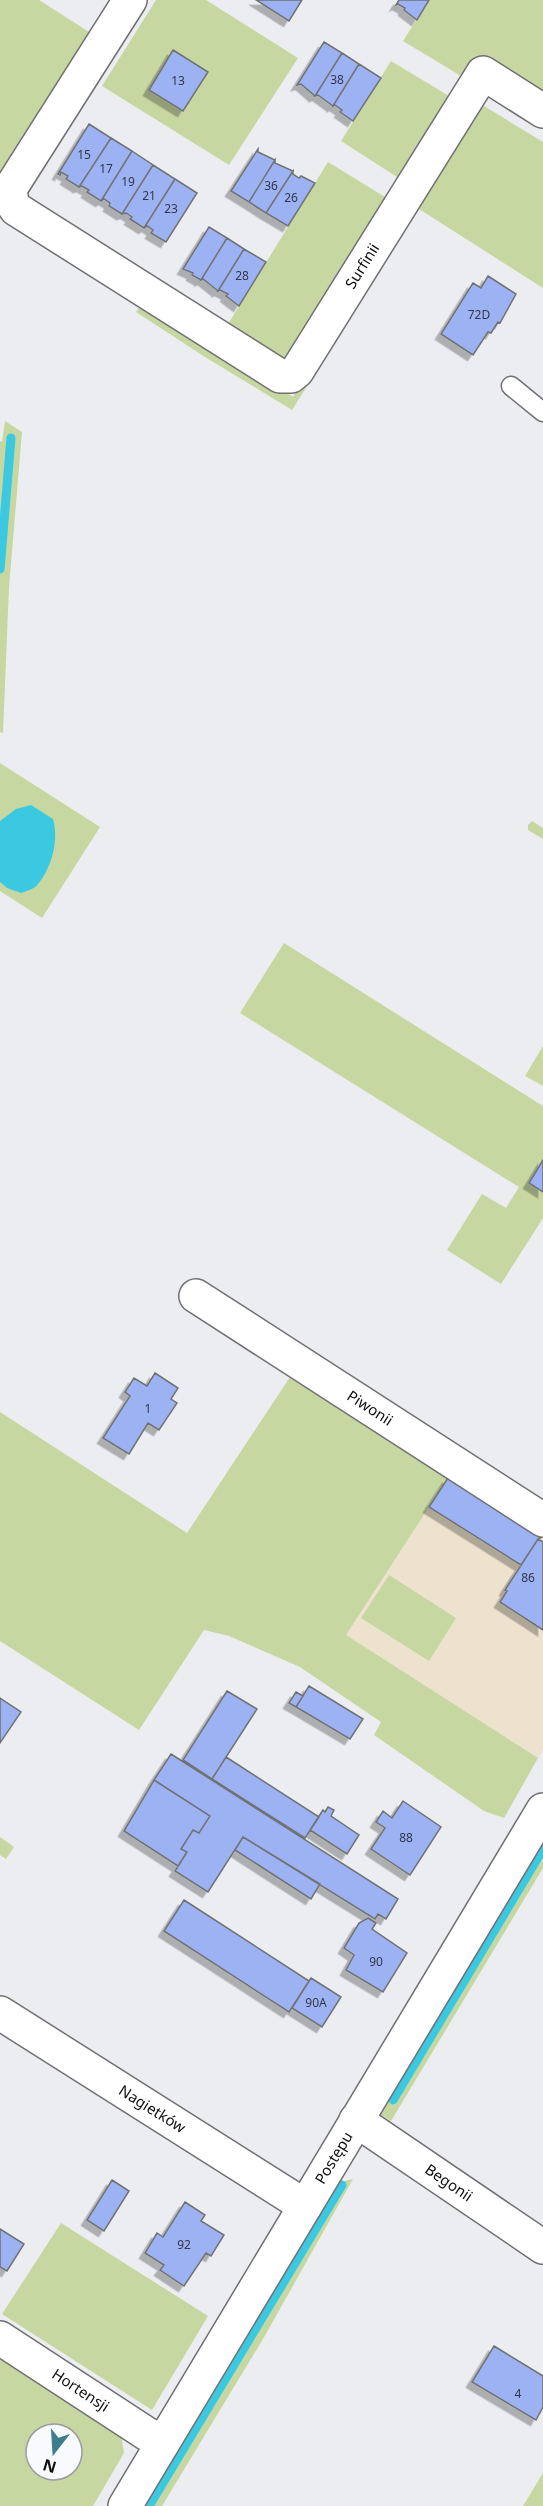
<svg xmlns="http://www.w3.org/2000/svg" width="543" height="2506" font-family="'Noto Sans',sans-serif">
<defs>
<filter id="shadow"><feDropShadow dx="-5.5" dy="5.5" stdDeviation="0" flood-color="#0004"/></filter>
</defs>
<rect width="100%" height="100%" fill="#ecedf0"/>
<path fill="#ede2cd" d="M451,1473L543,1532V1750L538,1758L345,1635Z"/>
<path fill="#c7d7a1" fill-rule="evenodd" d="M0,0H39L97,37L0,181Z
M156,0H206L298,58L229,165L102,86Z
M429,0H543V100L474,57L461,76L403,41Z
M391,61L449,96L397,177L341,141Z
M478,106H484L543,142V288L419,209L292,410L205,357L136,312L143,303L293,397Z
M328,162L385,197L281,363L225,329Z
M5,421L22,432L9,587L3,733L0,732V441L2,442Z
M0,763L100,827L42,918L0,891Z
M532,821L543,828V839L528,830V825Z
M284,943L543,1106V1218L501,1284L447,1250L482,1194L506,1208L519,1187L240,1013Z
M543,1046V1086L525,1076Z
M294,1371L451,1473L346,1635L538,1758L504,1818L484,1811L374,1735L381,1722L300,1667L229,1636L204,1630L139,1730L0,1641V1412L187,1533Z
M389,1575L456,1618L429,1661L361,1618Z
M0,1837L14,1847L6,1859L0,1855Z
M543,1837V1868L391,2121L378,2113Z
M353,2179L263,2339L162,2506H147L340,2182Z
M61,2223L208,2316L152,2410L2,2314Z
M0,2358L121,2435L124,2453L93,2506H0ZM36,2434H72V2470H36Z
M543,2473V2506H523Z"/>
<path fill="#3ac9e1" d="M31,805L53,819C59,840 52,867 38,884C35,889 26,891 21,893L7,888L0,882V821L16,809Z"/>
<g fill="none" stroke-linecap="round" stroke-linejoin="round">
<path stroke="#3ac9e1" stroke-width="9" d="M0,569L11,438
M393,2100L543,1849
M149,2506L342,2185"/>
</g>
<path fill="#9cb2f3" stroke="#717274" stroke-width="1.5" filter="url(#shadow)" d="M256,0H302L289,21Z
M399,0H429L417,20L404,10L405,8L398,4L396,5Z
M324,42L342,53L315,96L301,84L297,85Z
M173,50L208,72L183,111L149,90Z
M342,53L359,64L333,106L318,95L315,96Z
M359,64L381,78L353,121L340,112L342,110L335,105L333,106Z
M89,124L111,138L79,187L66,179L68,176L61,172L60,175L58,174Z
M111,138L132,151L101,201L87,192L89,190L82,186L79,187Z
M258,149V152L275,160L249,202L231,191Z
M132,151L153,165L122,214L109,206L110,203L104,199L101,201Z
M275,160V163L293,171L266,213L249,202Z
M153,165L175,179L144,228L130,219L132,217L126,213L122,214Z
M293,171V174L299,178L301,176L315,183L288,226L266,213Z
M175,179L197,193L166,242L151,233L153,230L147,226L144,228Z
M209,227L227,238L201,280L192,275L193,273L183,269Z
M227,238L244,249L218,291L203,279L201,280Z
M244,249L266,262L239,306L226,296L228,294L220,290L218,291Z
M488,276L516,294L500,323L498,322L491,333L488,332L473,355L441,334L473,283L481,288Z
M543,1160V1192L529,1183Z
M155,1373L178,1388L171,1399L177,1403L159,1430L148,1423L129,1454L103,1438L130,1396L125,1392L134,1378L147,1386Z
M448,1478L542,1537L538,1539L521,1565L429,1507Z
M538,1539L543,1542V1630L500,1602L507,1591L505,1590Z
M309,1686L363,1719L350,1739L296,1707Z
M227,1691L257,1709L212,1779L183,1760Z
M296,1692L303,1696L296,1707L289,1703Z
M0,1698L21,1712L0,1743Z
M171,1754L398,1899L386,1919L378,1914L375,1919L243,1837L208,1892L175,1871L187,1852L181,1849L193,1830L199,1833L210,1816L154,1780Z
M226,1757L319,1817L305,1838L212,1779Z
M154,1780L210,1816L199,1833L193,1830L181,1849L187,1852L178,1866L124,1831Z
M403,1801L441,1827L410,1875L371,1849L385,1828L376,1822L383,1811L392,1818Z
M328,1807L334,1810L331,1816L359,1835L347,1854L310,1830L323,1810L325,1812Z
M243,1837L320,1884L311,1899L235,1850Z
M184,1900L309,1981L289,2012L164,1931Z
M368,1918L376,1923L372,1929L407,1953L383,1992L346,1970L354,1955L344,1948L359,1923Z
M311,1978L341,1997L322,2027L292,2008Z
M112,2180L129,2191L104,2231L87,2220Z
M185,2202L205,2215L201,2221L224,2235L211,2256L206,2253L184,2286L160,2270L164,2265L145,2253L157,2233L163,2237Z
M0,2229L24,2244L7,2271L0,2267Z
M494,2346L543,2376V2407L536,2420L472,2382Z"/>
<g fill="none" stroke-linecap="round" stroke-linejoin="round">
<defs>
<path id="service" d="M511,386L543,412"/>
<g id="minor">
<path id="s1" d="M130,0L10,189L12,203L16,209L280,376H291L297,371L483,73L543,111"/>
<path id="s2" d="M196,1296L543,1520"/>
<path id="s3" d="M0,2013L305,2206"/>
<path id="s4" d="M356,2120L543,2247"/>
<path id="s5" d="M0,2338L147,2434L163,2442"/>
<path id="s6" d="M125,2506L543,1810"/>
</g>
</defs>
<use href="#service" stroke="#707073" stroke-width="21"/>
<use href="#minor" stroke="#707073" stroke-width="36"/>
<use href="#service" stroke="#fff" stroke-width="18"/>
<use href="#minor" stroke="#fff" stroke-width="33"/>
</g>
<g text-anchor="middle" stroke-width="4.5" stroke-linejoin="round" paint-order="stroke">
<g font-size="12" fill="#323849">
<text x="337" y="84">38</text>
<text x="178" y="85">13</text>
<text x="84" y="159">15</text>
<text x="106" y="173">17</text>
<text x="128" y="186">19</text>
<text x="271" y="190">36</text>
<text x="149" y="200">21</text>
<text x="291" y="202">26</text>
<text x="171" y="213">23</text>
<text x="242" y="280">28</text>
<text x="479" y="319">72D</text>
<text x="148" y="1413">1</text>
<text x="528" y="1582">86</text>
<text x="406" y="1842">88</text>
<text x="376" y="1966">90</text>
<text x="316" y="2007">90A</text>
<text x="184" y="2249">92</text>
<text x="518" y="2398">4</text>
</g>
<g font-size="15" fill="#0f0f10" stroke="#f9fafd">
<text dy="5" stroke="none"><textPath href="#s1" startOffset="700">Surfinii</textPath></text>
<text dy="5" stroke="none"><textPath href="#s2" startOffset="207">Piwonii</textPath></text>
<text dy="5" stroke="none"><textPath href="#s3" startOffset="180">Nagietków</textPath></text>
<text dy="5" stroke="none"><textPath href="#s6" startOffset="406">Postępu</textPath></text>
<text dy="5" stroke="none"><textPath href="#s4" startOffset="112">Begonii</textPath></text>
<text dy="5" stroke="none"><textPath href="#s5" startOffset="96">Hortensji</textPath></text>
</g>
</g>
<g transform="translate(54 2452) rotate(197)"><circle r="28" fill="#f9fafd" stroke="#9b9c9e" stroke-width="1.5"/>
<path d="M0-4.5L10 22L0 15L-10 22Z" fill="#3d7d90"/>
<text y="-9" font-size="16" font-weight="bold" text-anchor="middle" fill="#0f0f10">N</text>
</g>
</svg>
